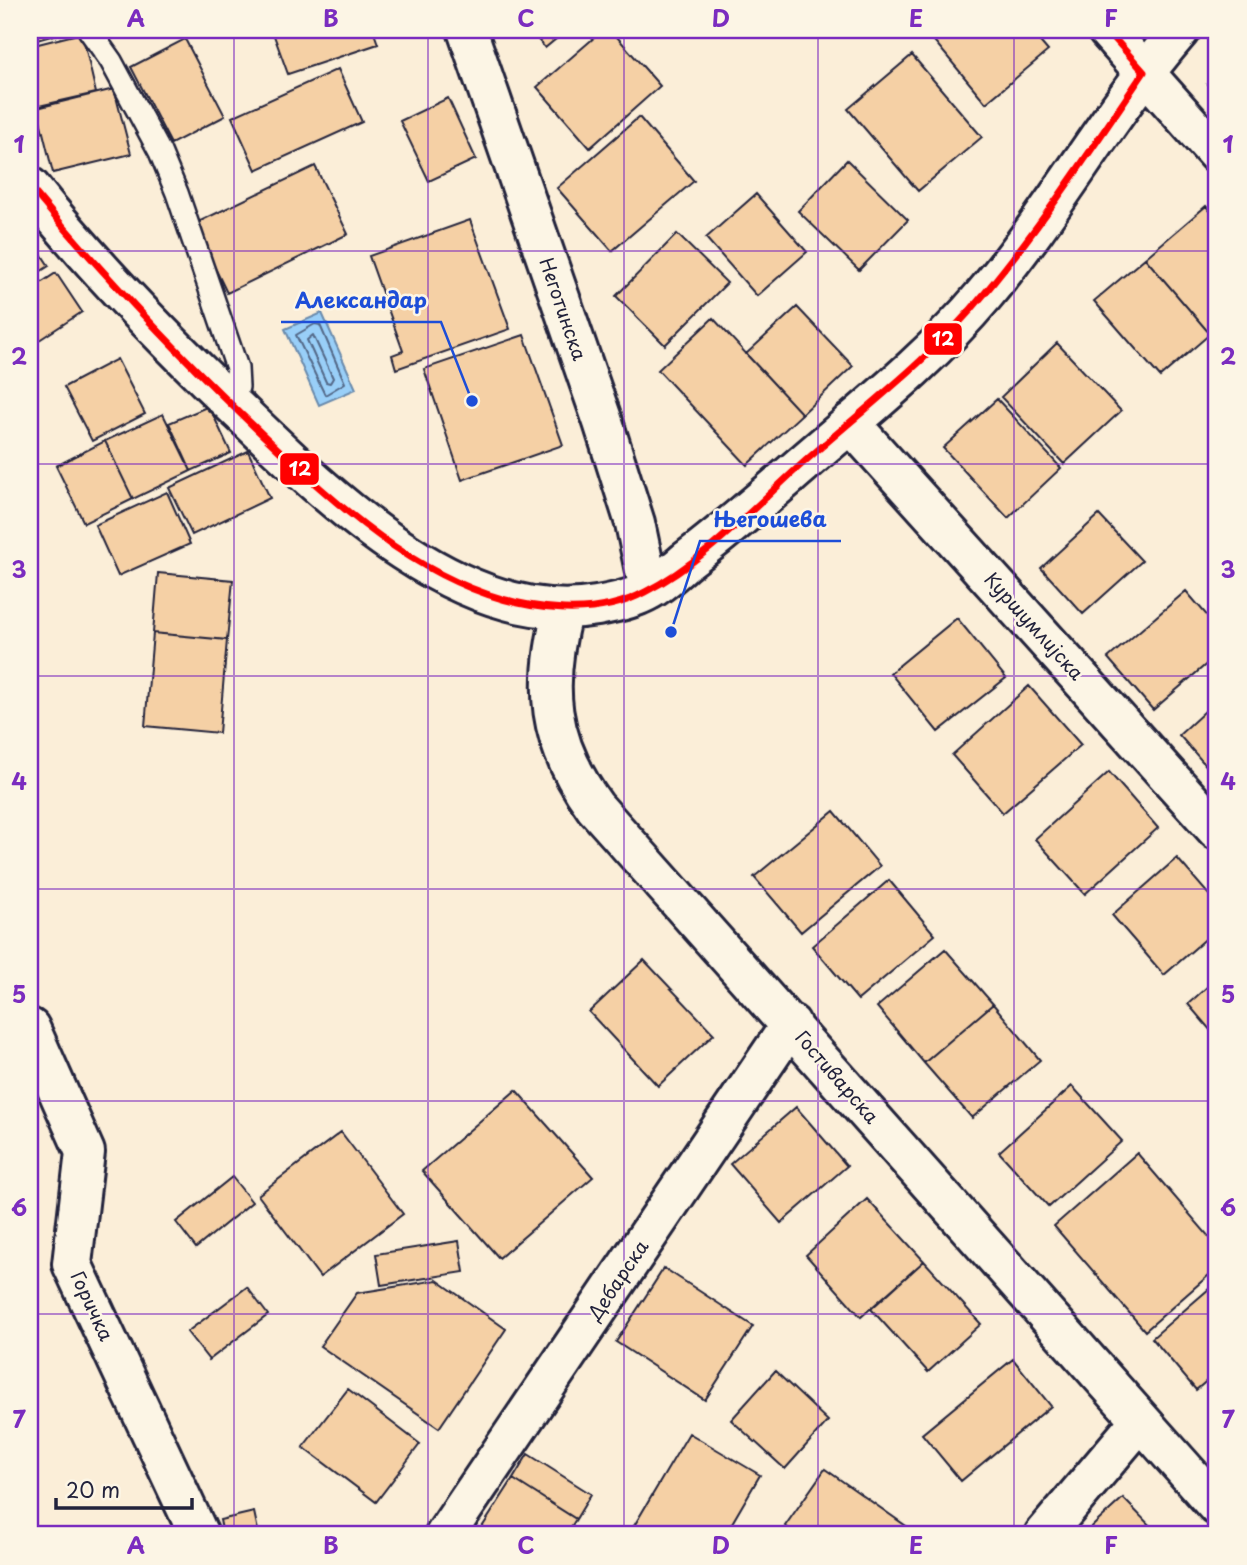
<svg xmlns="http://www.w3.org/2000/svg" width="1247" height="1565" font-family="'Playpen Sans',sans-serif">
<rect width="100%" height="100%" fill="#fbeed8"/>
<filter id="ink" filterUnits="userSpaceOnUse"><feTurbulence type="fractalNoise" baseFrequency=".0143" numOctaves="2"/><feDisplacementMap in="SourceGraphic" scale="14" xChannelSelector="R" yChannelSelector="G"/><feConvolveMatrix kernelMatrix="1 2 1 2 8 2 1 2 1" color-interpolation-filters="sRGB"/></filter>
<g filter="url(#ink)">
<path fill="#99cff8" stroke="#698aac" stroke-width="2" d="M322,313L356,389L319,405L285,329Z"/>
<g fill="none" stroke-linecap="round" stroke-linejoin="round">
<path stroke="#526787" stroke-width="2" d="M315,324L320,325L345,383L325,395L296,335Z
M313,335L333,378L330,383L326,382L307,340Z"/>
</g>
<path fill="#f5d0a5" stroke="#22223b" stroke-width="2" d="M30,30H57L58,34L30,42Z
M272,30H373L378,44L288,74Z
M530,30H567L545,48Z
M603,30H611L660,86L590,148L537,87Z
M925,30H1030L1048,51L986,103Z
M82,33L96,93L30,108V46Z
M185,39L225,116L171,144L131,67Z
M912,55L982,137L918,191L848,109Z
M338,69L362,122L256,170L232,117Z
M1217,76V96L1207,84Z
M114,89L131,154L53,173L37,108Z
M448,98L476,159L429,181L400,121Z
M639,117L694,181L612,251L557,188Z
M847,160L908,220L859,270L798,211Z
M315,166L348,234L227,293L194,224Z
M756,194L807,252L757,296L706,238Z
M1206,206L1217,219V328L1210,334L1145,258Z
M470,220L510,329L396,369L392,355L403,351L369,256Z
M677,234L727,283L665,345L616,296Z
M30,237L49,266L30,278Z
M1145,258L1210,334L1160,377L1094,301Z
M56,273L82,312L30,346V290Z
M797,307L853,366L802,414L746,354Z
M713,318L802,414L747,465L658,370Z
M524,335L563,445L462,480L424,369Z
M1057,343L1121,411L1064,464L1001,397Z
M117,359L145,414L92,441L64,387Z
M997,399L1061,468L1008,518L943,448Z
M209,406L231,453L191,471L169,423Z
M163,414L191,471L133,499L105,441Z
M105,441L133,499L84,523L56,466Z
M248,451L270,498L192,535L169,488Z
M167,492L190,544L118,576L95,525Z
M1099,515L1142,561L1083,614L1041,568Z
M158,573L233,580L227,640L153,633Z
M1186,591L1217,627V655L1153,710L1108,658Z
M957,618L1006,678L938,732L890,673Z
M153,633L227,640L219,733L145,726Z
M1029,686L1081,745L1003,813L952,755Z
M1217,700V778L1179,735Z
M1109,772L1158,828L1085,894L1035,839Z
M834,811L880,866L801,932L754,877Z
M1177,858L1217,904V929L1164,975L1112,915Z
M889,880L935,935L858,1000L812,946Z
M945,949L993,1004L924,1063L877,1007Z
M644,960L714,1034L658,1086L589,1012Z
M1217,978V1038L1188,1004Z
M993,1004L1040,1060L972,1118L924,1063Z
M1072,1086L1122,1141L1049,1207L999,1152Z
M516,1090L593,1177L499,1258L422,1171Z
M796,1107L847,1166L781,1223L730,1164Z
M341,1132L403,1214L320,1277L258,1195Z
M1137,1153L1217,1246V1268L1145,1331L1054,1226Z
M232,1177L252,1202L196,1248L176,1222Z
M867,1199L924,1261L861,1317L806,1255Z
M459,1241L464,1272L381,1285L376,1254Z
M924,1261L981,1324L928,1372L871,1309Z
M664,1268L753,1326L705,1400L616,1342Z
M437,1280L506,1329L439,1428L320,1346L357,1293Z
M1217,1282V1372L1196,1390L1152,1338Z
M247,1287L268,1315L209,1360L187,1332Z
M1013,1359L1051,1406L961,1481L922,1434Z
M775,1371L828,1421L785,1469L731,1420Z
M348,1389L420,1444L376,1502L303,1447Z
M689,1433L760,1475L725,1535H650L634,1526Z
M528,1454L591,1494L576,1519L513,1479Z
M825,1469L919,1535H798L785,1526Z
M513,1479L576,1519L566,1535H477Z
M1123,1498L1159,1535H1083Z
M254,1512L259,1535H223L220,1520Z"/>
<g fill="none" stroke-linecap="round" stroke-linejoin="round">
<defs>
<path id="lane" d="M89,30L111,61L160,152L177,193L237,368L238,387L231,403"/>
<path id="street" d="M467,30L603,422L635,523L649,590
M1107,30L1217,154
M30,187C92,265 161,336 233,405C323,492 460,630 597,606C614,603 634,599 649,590C662,583 674,571 686,561C722,534 755,505 789,476C855,418 928,362 984,295C1055,211 1108,113 1180,30
M850,423L1217,830
M563,609C543,686 547,741 595,807L1217,1506
M30,1028L85,1152L72,1264L199,1535
M445,1535L791,1024
M1044,1535L1140,1421"/>
</defs>
<use href="#lane" stroke="#22223b" stroke-width="26"/>
<use href="#street" stroke="#22223b" stroke-width="44"/>
<use href="#lane" stroke="#fcf5e5" stroke-width="21"/>
<use href="#street" stroke="#fcf5e5" stroke-width="38"/>
<defs>
<path id="bus-1" d="M30,187C96,267 167,342 241,414C330,499 434,604 564,609C591,610 621,605 645,592C704,562 754,507 803,463C865,408 932,358 985,293C1043,223 1093,147 1144,72L1107,30"/>
</defs>
<use href="#bus-1" stroke="#fcf5e5" stroke-width="12"/>
<use href="#bus-1" stroke="#f00" stroke-width="7"/>
</g>
</g>
<path fill="none" stroke="#7b2cbf" stroke-width="2" stroke-opacity="0.55" d="M234,30V1535M428,30V1535M624,30V1535M818,30V1535M1014,30V1535M30,251H1217M30,464H1217M30,676H1217M30,889H1217M30,1101H1217M30,1314H1217"/>
<g text-anchor="middle" stroke-width="5" stroke-linejoin="round" paint-order="stroke">
<g font-size="19" fill="#22223b" stroke="#fcf5e5">
<text transform="translate(563 309) rotate(71)" y="7">Неготинска</text>
<text transform="translate(1034 626) rotate(48)" y="7">Куршумлијска</text>
<text transform="translate(837 1077) rotate(49)" y="7">Гостиварска</text>
<text transform="translate(618 1280) rotate(-56)" y="7">Дебарска</text>
<text transform="translate(92 1306) rotate(65)" y="7">Горичка</text>
</g>
</g>
<path fill="none" stroke="#1d4ed8" stroke-width="2.5" d="M472 401L441 322H281M671 632L700 541H841"/>
<g fill="#1d4ed8" stroke="#fcf5e5" stroke-width="2.5">
<circle cx="472" cy="401" r="7"/>
<circle cx="671" cy="632" r="7"/>
</g>
<g font-size="21" text-anchor="middle" font-weight="bold" fill="#1d4ed8" stroke="#fcf5e5" stroke-width="5" stroke-linejoin="round" paint-order="stroke">
<text x="361" y="308">Александар</text>
<text x="770" y="527">Његошева</text>
</g>
<g stroke="#fcf5e5" stroke-width="2.5">
<rect x="923" y="322" width="40" height="34" rx="7" fill="#f00"/>
<rect x="279" y="452" width="41" height="34" rx="7" fill="#f00"/>
</g>
<g font-size="19" text-anchor="middle" font-weight="bold" fill="#fff">
<text x="943" y="346">12</text>
<text x="300" y="476">12</text>
</g>
<rect width="1247" height="1565" fill="none" stroke="#fcf5e5" stroke-width="77"/>
<path d="M56 1498v10h136v-10" fill="none" stroke="#22223b" stroke-width="3.5"/>
<text x="66" y="1498" font-size="21" fill="#22223b" stroke="#fcf5e5" stroke-width="5" paint-order="stroke">20 m</text>
<rect x="38" y="38" width="1170" height="1488" fill="none" stroke="#7b2cbf" stroke-width="2.5"/>
<g font-size="23" text-anchor="middle" font-weight="bold" fill="#7b2cbf">
<text x="136" y="27">A</text>
<text x="331" y="27">B</text>
<text x="526" y="27">C</text>
<text x="721" y="27">D</text>
<text x="916" y="27">E</text>
<text x="1111" y="27">F</text>
<text x="19" y="153">1</text>
<text x="1228" y="153">1</text>
<text x="19" y="365">2</text>
<text x="1228" y="365">2</text>
<text x="19" y="578">3</text>
<text x="1228" y="578">3</text>
<text x="19" y="790">4</text>
<text x="1228" y="790">4</text>
<text x="19" y="1003">5</text>
<text x="1228" y="1003">5</text>
<text x="19" y="1216">6</text>
<text x="1228" y="1216">6</text>
<text x="19" y="1428">7</text>
<text x="1228" y="1428">7</text>
<text x="136" y="1554">A</text>
<text x="331" y="1554">B</text>
<text x="526" y="1554">C</text>
<text x="721" y="1554">D</text>
<text x="916" y="1554">E</text>
<text x="1111" y="1554">F</text>
</g>
</svg>
